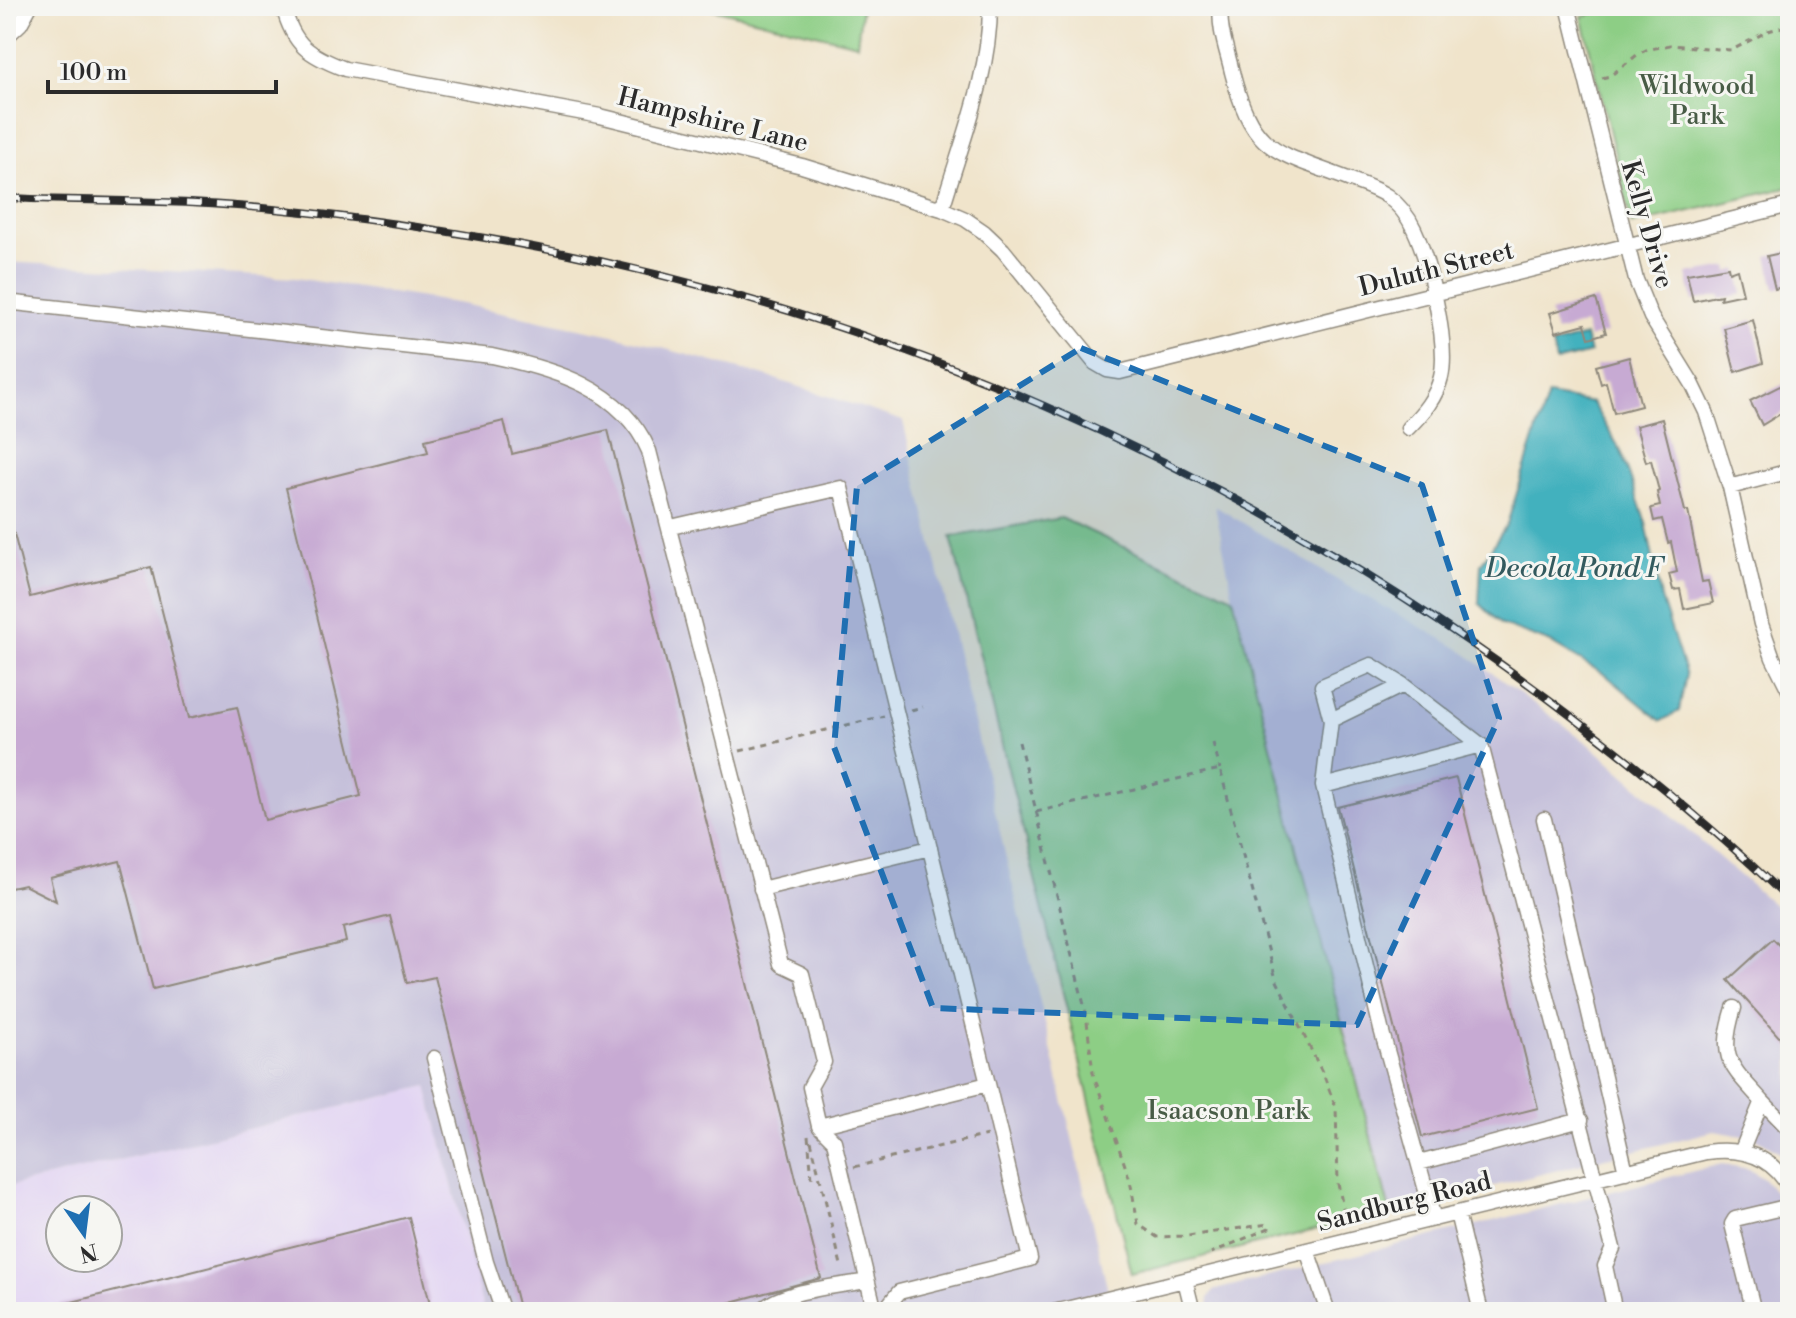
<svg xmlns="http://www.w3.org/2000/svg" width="1796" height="1318" font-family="'Libre Bodoni',serif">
<rect width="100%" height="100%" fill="#f6f6f2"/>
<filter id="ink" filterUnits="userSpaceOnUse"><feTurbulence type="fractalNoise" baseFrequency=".0125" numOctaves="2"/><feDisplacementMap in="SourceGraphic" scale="16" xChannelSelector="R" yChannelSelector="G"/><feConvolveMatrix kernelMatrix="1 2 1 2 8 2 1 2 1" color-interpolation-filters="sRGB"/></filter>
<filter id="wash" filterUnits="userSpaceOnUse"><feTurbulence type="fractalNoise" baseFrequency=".006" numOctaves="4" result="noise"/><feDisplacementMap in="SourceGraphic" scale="32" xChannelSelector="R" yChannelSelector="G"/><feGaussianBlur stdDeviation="1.8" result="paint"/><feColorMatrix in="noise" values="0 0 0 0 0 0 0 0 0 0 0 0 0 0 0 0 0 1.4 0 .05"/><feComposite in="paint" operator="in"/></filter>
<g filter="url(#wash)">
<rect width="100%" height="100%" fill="#f0e4cb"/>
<path fill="#e2d4f3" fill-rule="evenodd" d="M427,1086L484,1312H6V1187ZM60,1210H108V1258H60Z"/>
<path fill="#c5c0da" d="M6,262L296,278L462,304L618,336L769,377L903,421L1108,1290L1018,1312H484L427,1086L6,1187Z
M1215,506L1347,586L1458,648L1589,744L1790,919V1163L1783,1154L1756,1138L1714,1131L1390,1212L1233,597Z
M1722,1164L1749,1169L1765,1180L1778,1196L1790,1244V1312H1208L1209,1297L1215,1290Z"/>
<path fill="#8dce85" stroke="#5c7c58" stroke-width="2" d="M700,6H862L857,44Z
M1623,6H1790V187L1632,225L1582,16Z
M1061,518L1233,597L1390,1212L1132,1274L951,537Z"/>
<path fill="#42b1be" stroke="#366e74" stroke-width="2" d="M1585,336L1590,353L1556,362L1552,345Z
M1548,395L1592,403L1621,451L1646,523L1661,598L1686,675L1679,711L1661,721L1607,676L1551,643L1502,625L1479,603L1481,564L1507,524Z"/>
<g id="blocks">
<path fill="#c7aad3" d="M1790,251V278L1785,279L1787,286L1775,289L1767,256Z
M1728,267L1729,272L1737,269L1743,294L1720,299L1721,295L1693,301L1687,274Z
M1596,299L1606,333L1589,338L1585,324L1556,332L1550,313Z
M1753,320L1763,363L1735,372L1724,328Z
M1629,357L1641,406L1614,413L1606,382L1601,384L1596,366Z
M1790,381V408L1762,425L1750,401Z
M1662,419L1685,511H1688L1702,582L1708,581L1713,603L1684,609L1680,589L1673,590L1669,574L1677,572L1671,542L1668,543L1662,519L1654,521L1651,508L1660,506L1657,492L1659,491L1651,460L1646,462L1636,426Z
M504,421L512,454L608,430L821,1278L694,1312H520L435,977L407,983L390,916L343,928L346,942L153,989L120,861L50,878L56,901L24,885L6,889V518H10L30,597L151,567L189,718L237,707L265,820L361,796L286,488L428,452L425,440Z
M1456,778L1538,1108L1422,1137L1338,807Z
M1773,939L1790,957V1049L1728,980Z
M409,1217L432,1312H48V1308Z"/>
</g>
</g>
<g filter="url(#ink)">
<use href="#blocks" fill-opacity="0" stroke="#8e887b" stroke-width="2"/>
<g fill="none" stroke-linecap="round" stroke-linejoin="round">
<defs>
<path id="minor" d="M283,6C293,45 308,55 345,69L600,116L802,166L942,209L965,219L984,232L1003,250L1095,363L1107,370L1120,372L1790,205
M1221,6C1218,28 1227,50 1232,72C1253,154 1275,151 1348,179C1361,184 1375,188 1387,196C1398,204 1408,216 1414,229C1429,261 1449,343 1441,377C1436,398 1423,413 1408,428
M1568,6L1636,280L1651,317L1692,383L1706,412L1730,487L1761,624L1773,658L1790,692
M6,37L20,24L30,6
M942,209C961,143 990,75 990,6
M6,302L492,356C553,369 622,388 649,451L781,964L802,974L824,1062L810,1087L819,1126L834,1141L875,1312
M1730,487L1790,471
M671,527L841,488L988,1084
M1331,720L1322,686L1371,665L1403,685
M1323,786L1481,745
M1544,819L1626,1172
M761,889L930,848
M1734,1008C1718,1059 1730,1065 1762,1101
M434,1058L486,1262L503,1312
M819,1126L988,1084L1030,1259L899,1292L883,1312
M1742,1150L1762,1101L1790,1130
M1419,1163L1581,1120
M1457,1213L1481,1312
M1434,1219L1381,1029L1323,786L1331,720L1403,685L1481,745L1613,1248L1605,1266L1615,1312
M1307,1250L1328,1312
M1185,1280L1193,1312
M761,1312C775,1291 841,1286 867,1281
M1054,1312L1706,1152C1742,1147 1773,1156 1790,1189
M1754,1312L1732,1224L1735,1219L1790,1206"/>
</defs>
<use href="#minor" stroke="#8e887b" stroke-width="17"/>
<path stroke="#8e887b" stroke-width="3" stroke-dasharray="6 6" stroke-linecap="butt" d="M1602,78L1610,76L1637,55L1646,50L1670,45L1732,50L1768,31L1790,25
M911,710L923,707
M1019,742L1086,1013L1093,1073L1130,1180L1138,1224L1157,1237L1188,1236L1268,1224L1269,1228L1211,1253
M1213,743L1220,769
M740,751L884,716
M1036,812L1220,769L1276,979L1324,1076L1336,1108L1338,1184L1347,1226
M808,1136L812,1178
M811,1141L842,1269
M854,1167L987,1135"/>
<use href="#minor" stroke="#fff" stroke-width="14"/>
<defs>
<path id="rail" d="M6,198C78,201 151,200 223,205C298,210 374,220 449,232C863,298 1247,467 1579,722C1652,778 1724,837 1790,901"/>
</defs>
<use href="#rail" stroke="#2b2b2b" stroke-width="8"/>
<use href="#rail" stroke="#f6f6f2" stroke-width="5" stroke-dasharray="15" stroke-linecap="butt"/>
</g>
</g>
<path fill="#1f6fb2" fill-opacity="0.2" stroke="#1f6fb2" stroke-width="6" stroke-dasharray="16 10" stroke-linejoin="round" d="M1081,348L1422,485L1499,718L1357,1025L933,1008L834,747L857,486Z"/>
<g text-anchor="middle" stroke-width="6" stroke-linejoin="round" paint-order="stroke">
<g font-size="26" fill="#485c46" stroke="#f6f6f2">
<text x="1697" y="94">Wildwood<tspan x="1697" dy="30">Park</tspan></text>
<text x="1228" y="1119">Isaacson Park</text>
</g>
<g font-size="26" fill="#2b2b2b" stroke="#f6f6f2">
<text transform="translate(713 119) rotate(14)" y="9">Hampshire Lane</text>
<text transform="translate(1648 224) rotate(74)" y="9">Kelly Drive</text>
<text transform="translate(1436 268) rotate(-14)" y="9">Duluth Street</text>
<text transform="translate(1404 1201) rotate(-14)" y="9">Sandburg Road</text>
</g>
<g font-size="28" font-style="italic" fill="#335a5e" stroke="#f6f6f2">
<text x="1574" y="577">Decola Pond F</text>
</g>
</g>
<rect width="1796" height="1318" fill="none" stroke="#f6f6f2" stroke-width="32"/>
<g transform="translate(84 1234) rotate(166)"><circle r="38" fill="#f6f6f2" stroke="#a5a5a2" stroke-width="2"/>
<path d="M0-6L14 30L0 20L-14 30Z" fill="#1f6fb2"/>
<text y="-12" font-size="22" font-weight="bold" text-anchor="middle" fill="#2b2b2b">N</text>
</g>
<path d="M48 80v12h228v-12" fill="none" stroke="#2b2b2b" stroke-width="4"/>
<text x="60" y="80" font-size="24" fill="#2b2b2b" stroke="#f6f6f2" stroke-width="6" paint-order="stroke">100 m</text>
</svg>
